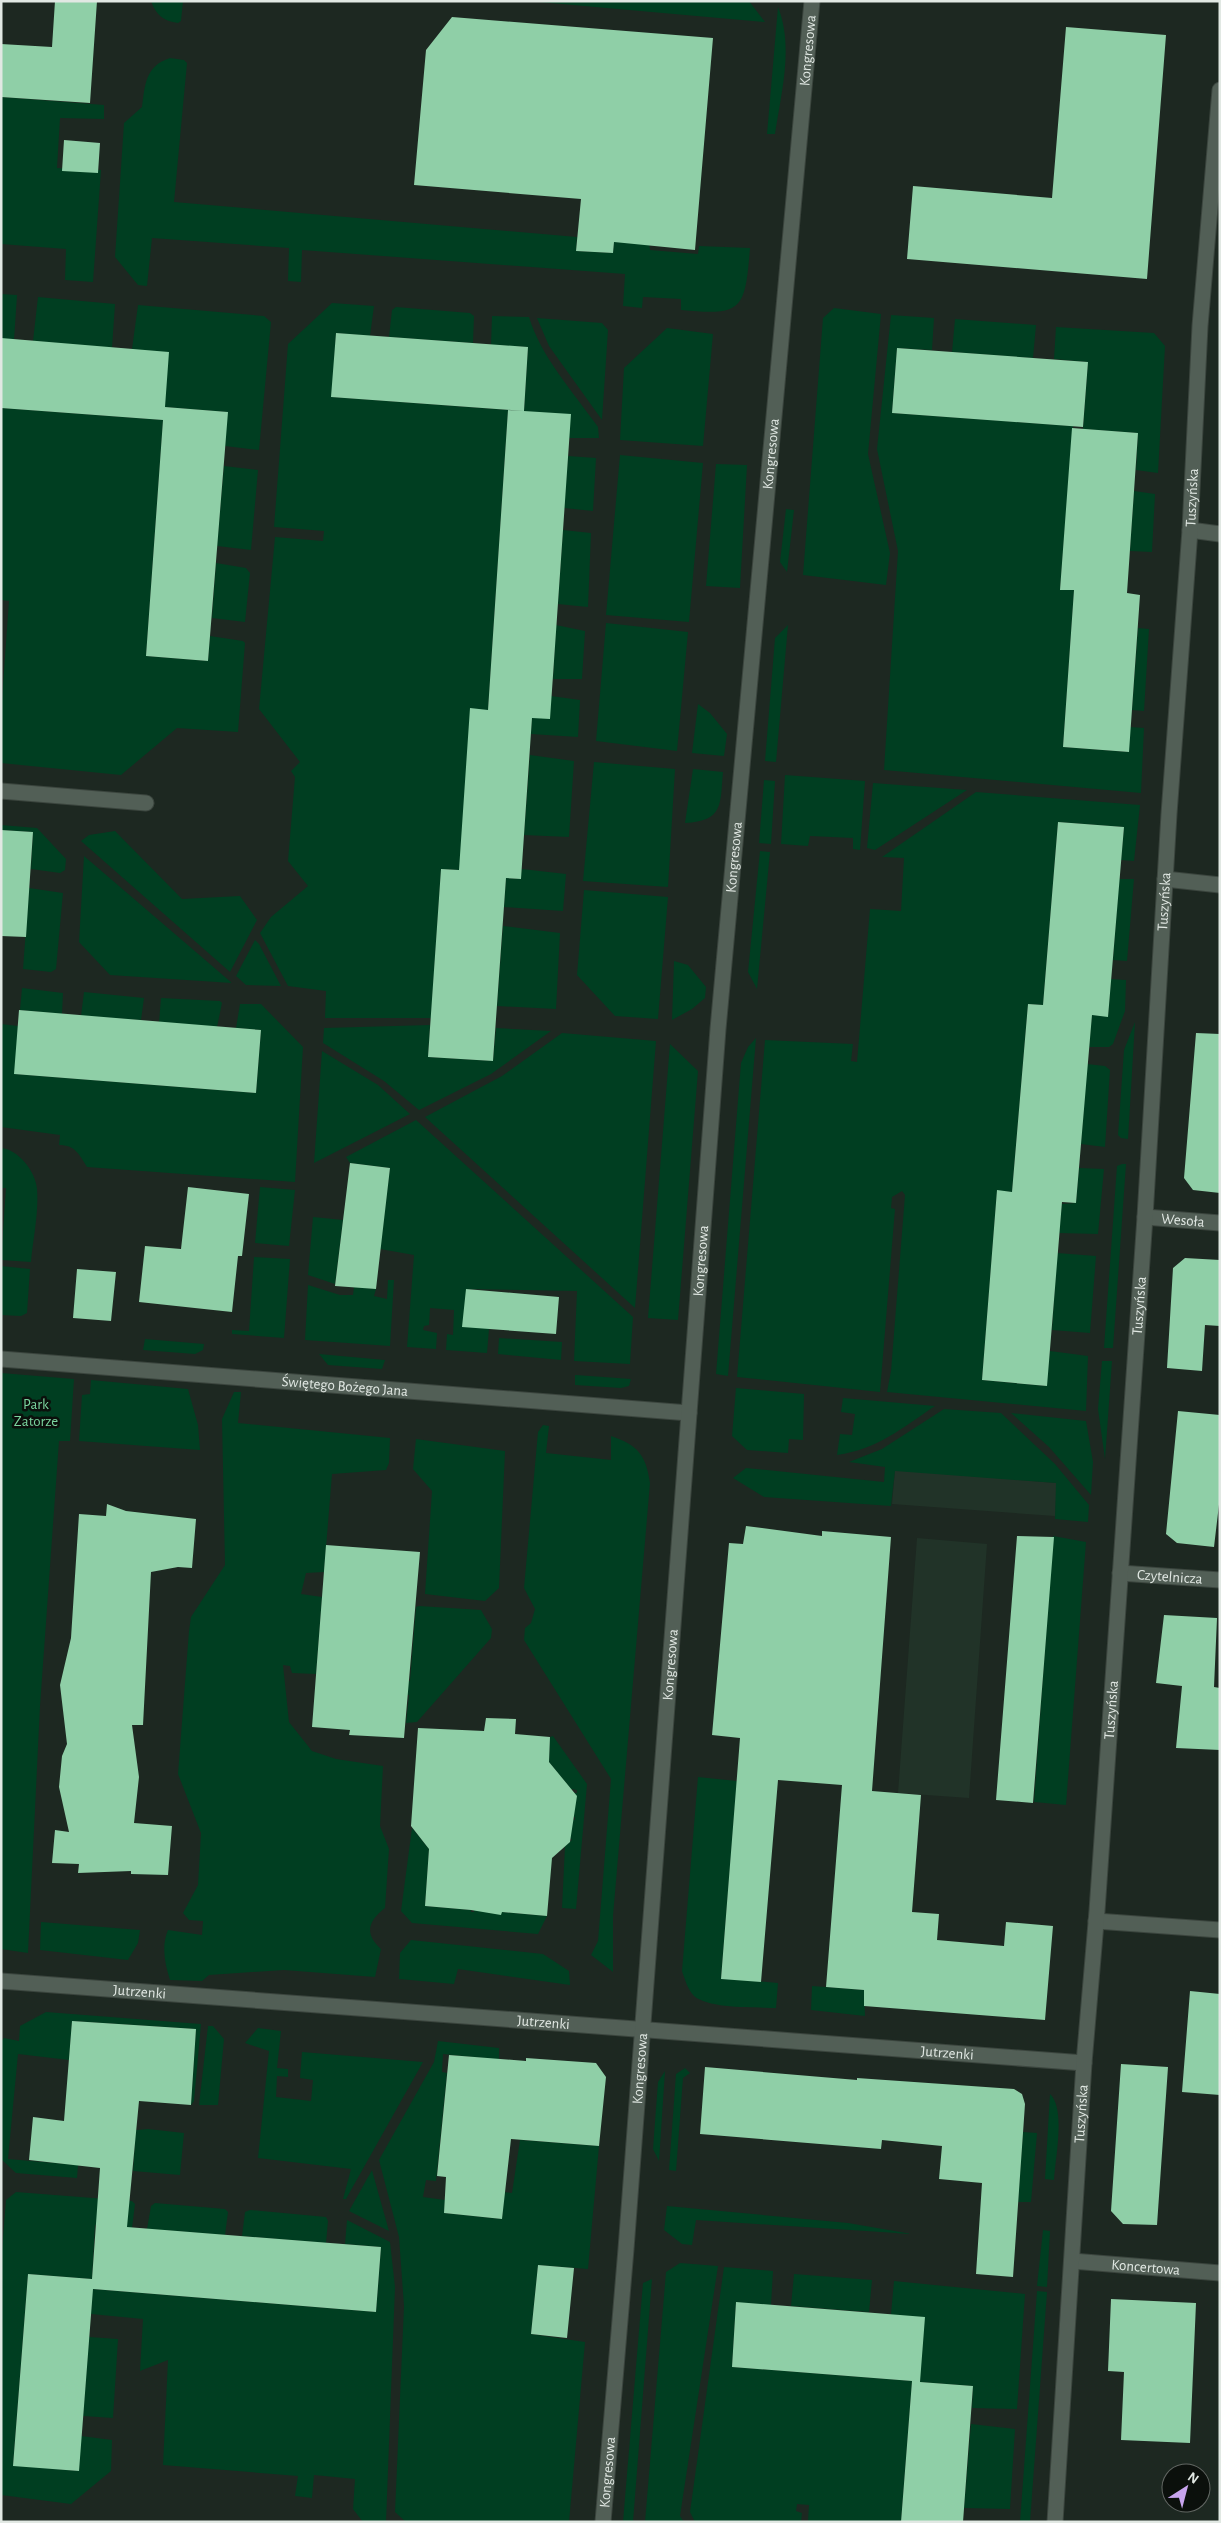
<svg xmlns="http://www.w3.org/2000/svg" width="1221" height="2523" font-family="'Alegreya Sans',sans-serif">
<rect width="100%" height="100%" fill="#1d2821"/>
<path fill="#213328" d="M895,1470L1057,1483L1055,1516L892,1504Z
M917,1538L987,1544L969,1798L898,1793Z"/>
<path fill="#003e21" d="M151,1H183L181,21L178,23C163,21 156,15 151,1Z
M528,1H749L765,22Z
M778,7C794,47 781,93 775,134H767Z
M170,58L184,60L187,63L174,202L577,237L576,251L613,253L614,240L649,243L650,250L698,254L699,246L750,248C745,310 743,316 681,310V299L643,297L642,308L623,306L625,274L302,250L301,282L288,281L289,248L152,238L147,286L138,285L115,257L124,123L142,107C145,85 145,66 170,58Z
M1,97L104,105V119L60,118L57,168L101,170L93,282L65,280L66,249L1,244Z
M1,294L17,295L14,340L1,339Z
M38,297L115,304L112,348L33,341Z
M332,303L374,306L370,336L336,333L332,397L508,410L488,710L459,870L441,869L431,1018H325L326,991L288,986L260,933L271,917L308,886L288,861L295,777L291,771L300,762L259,709L275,537L323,541L324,531L274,527L288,344Z
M138,305L264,316L271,322L259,450L225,446L227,412L165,407L132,349Z
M396,307L470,313L474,316L473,343L389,337L392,310Z
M834,308L881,314L868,454L890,553L886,585L803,575L823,318Z
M891,315L934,318L932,350L897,348L892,413L1073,426L1060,589L1074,590L1063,747L1128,752L1130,727L1144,728L1141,793L884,770L898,551L877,449Z
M492,316L529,317C541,357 574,393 598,427L599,438H569L524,411L528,347L491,345Z
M537,318L602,323L608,330L602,420L549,346Z
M955,319L1036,325L1033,358L952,352Z
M1056,327L1154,333L1165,346L1158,473L1136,470L1138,433L1083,429L1088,362L1054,359Z
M667,328L713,334L703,446L620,440L624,368Z
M1,408L163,420L146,656L208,661L210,636L243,641L245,643L238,732L177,728L121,775L1,763V713L9,601L1,600Z
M620,455L703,463L689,622L606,615Z
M568,456L596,458L593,511L564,508Z
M716,464L747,465L740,588L706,586Z
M224,466L258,470L251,550L217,546Z
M1134,491L1155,494L1152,552L1130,551Z
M786,509L794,510L787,572L780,562Z
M563,530L591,533L588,607L558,604Z
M216,563L246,568L250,573L245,622L212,618Z
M606,623L688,632L677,751L596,741Z
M556,625L585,631L582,679H553Z
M788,625L776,762L765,761L775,638Z
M1138,628L1149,629L1144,711L1132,710Z
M551,696L580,700L578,737L531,734L532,718Z
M698,704L710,713L727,734L724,756L692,753Z
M530,755L574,761L569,837L524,835Z
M594,762L675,769L668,887L583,881Z
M693,769L723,772C720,804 724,821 685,823Z
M785,775L865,781L860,850L853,849V838L810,836L808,846L781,844Z
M764,780L775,781L771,844L759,843Z
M873,783L967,790L875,850L867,848Z
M976,792L1140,805L1134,861L1121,860L1124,827L1058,822L1043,1005L1028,1004L1012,1192L997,1191L982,1380L1046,1386L1050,1351L1088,1356L1086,1411L887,1392L891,1371L905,1195L902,1191L892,1197L891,1208L895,1209L880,1392L737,1377L765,1040L853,1044L851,1061L857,1062L870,909L901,911L904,858L882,857Z
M1,825L37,828L66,859L65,870L60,873L31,869L33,832L1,830Z
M115,831L182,899L240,896L257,920L230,972L81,841L89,835Z
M760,851L770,852L757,989L748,972Z
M84,856L232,983L110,975L79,942Z
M522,869L566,874L563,911L504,907L506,878L520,879Z
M1119,879H1134L1127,961L1113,960Z
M29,888L63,893L56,969L51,972L23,969Z
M584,890L668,897L658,1019L615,1016L577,975Z
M503,926L560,933L556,1009L497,1006Z
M255,940L259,944L281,986L246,985L236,976Z
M674,961L688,965L706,987L705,998L692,1009L672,1020Z
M1111,979L1126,980L1125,1011L1113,1044L1109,1047H1089L1092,1015L1108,1016Z
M22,988L63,993L62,1014L20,1010Z
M84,992L144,998L141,1020L81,1016Z
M161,998L220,1001L222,1003L217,1027L159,1022Z
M240,1004H261L303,1047L295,1182L87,1167C79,1154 75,1145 59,1145L60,1135L1,1127V1024L18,1026L15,1074L256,1093L261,1030L236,1028Z
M1135,1022L1128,1139L1121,1138L1118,1135L1124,1050Z
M430,1025L428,1057L493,1061L496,1028L551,1031L491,1074L419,1110L384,1081L323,1043L324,1028Z
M562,1033L656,1041L635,1308L425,1117L502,1076Z
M756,1038L728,1376L716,1374L741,1063L748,1047Z
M670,1044L698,1071L678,1320L648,1318Z
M322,1051L378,1085L410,1114L314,1163Z
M1087,1064L1105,1066L1110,1070L1105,1147L1081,1144Z
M416,1120L633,1317L630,1364L574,1361L577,1291L466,1289L489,1329L487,1353L446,1350L447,1334L453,1335L454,1310L430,1308L429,1325L424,1326L423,1330L437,1333L436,1349L407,1347L414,1255L380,1249L390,1168L350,1163L346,1157Z
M1,1148C18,1149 36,1172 37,1189C39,1212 33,1239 31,1262L1,1260L6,1188H1Z
M1122,1164H1126L1113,1348H1104L1117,1166Z
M1079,1168L1104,1169L1098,1234L1059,1233L1062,1204L1076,1203Z
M260,1187L295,1190L289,1246L255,1243Z
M313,1217L343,1220L335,1284L308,1275Z
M1057,1253L1096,1256L1090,1333L1052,1330Z
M254,1257L290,1259L284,1338L232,1334V1330L249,1331Z
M1,1266L30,1269L27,1313L21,1316L1,1315Z
M388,1280H394L390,1346L305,1340L308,1285L340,1295H353L354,1287L376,1289L374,1296L387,1299Z
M499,1338L562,1342L561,1360L498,1354Z
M145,1339L204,1344L203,1350L195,1354L143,1350Z
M319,1354L385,1360L382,1369L328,1365Z
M1102,1361H1112L1105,1459L1098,1409Z
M1,1373L74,1379L70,1441H59L40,1706L28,1953L1,1949Z
M575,1375H576L631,1379L629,1386L621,1388L575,1385Z
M91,1380L188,1389L198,1425L200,1450L79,1441L82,1395L90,1394Z
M736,1388L804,1394L803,1440L789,1439L788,1453L747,1450L732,1436Z
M234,1392H241L238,1423L390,1438L389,1463L386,1470L332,1474L324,1572L306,1573L301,1594L322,1597L316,1674L292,1673L290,1666L283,1665L289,1722L312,1751L336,1759L383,1766L380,1826L389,1849L385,1908C368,1921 364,1934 381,1949L375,1977L284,1970L209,1975L202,1981L170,1980C165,1964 161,1946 168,1930L202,1935L203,1921L189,1920L183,1913L198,1885L201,1833L178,1774L189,1631L191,1617L225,1565L222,1419Z
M843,1398L935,1406C902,1428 878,1449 837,1455L840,1434L852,1435L855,1414L841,1412Z
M944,1409L1001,1413L1055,1464L1089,1505L1088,1522L1055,1519L1056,1483L895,1471L891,1506L764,1497L733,1478L746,1468L884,1482L885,1467L849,1462L882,1449Z
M1011,1413L1086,1421L1093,1462L1091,1495L1049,1447Z
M543,1425L549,1426L546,1453L611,1460V1436C638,1445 646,1455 650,1483L613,1916V1972L591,1955L598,1941L611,1779L524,1640L525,1628L531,1623L535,1609L524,1588L538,1432Z
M416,1439L505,1451L499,1588L485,1601L425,1594L432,1491L413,1469Z
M1053,1536L1086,1542L1066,1805L1034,1802Z
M419,1606L481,1610L492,1629L491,1638L417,1722L406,1723L409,1695L402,1694L404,1681H410L416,1607Z
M553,1736L587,1784L576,1909L562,1908L565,1846L572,1840L561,1827L569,1820H575V1817H573L574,1793H577V1790L571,1789L549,1762L550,1737Z
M698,1777L737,1781L721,1978L778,1983L776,2008C755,2007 709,2009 694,1996C688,1990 685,1980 682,1971Z
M412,1828L429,1849L425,1906L471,1910V1912H474L475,1907L502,1912L547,1916L538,1934L412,1923L401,1911Z
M41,1922L140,1930L138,1943L128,1960L40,1950Z
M411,1940L543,1954L569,1971L570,1985L458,1969L454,1984L399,1979L400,1953Z
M812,1986L864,1990L865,2016L811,2010Z
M46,2012L201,2024L194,2101L191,2105L196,2029L72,2021L69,2060L18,2054L8,2159L78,2165L77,2178L16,2173L1,2159V2041L4,2038L19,2041L20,2026Z
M208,2026H213L224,2039L218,2105H199Z
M258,2028L281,2031L277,2068L288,2069V2077L277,2076L276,2097L311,2101L313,2080L300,2078L302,2052L423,2062L346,2199H343L351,2169L258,2158L269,2051L245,2043Z
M438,2041L499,2048V2059L482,2076L483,2058L443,2054L442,2072L447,2073L436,2181L426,2180L423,2197L445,2200L444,2213L502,2219L504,2192L512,2193L520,2140L599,2146L588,2269L538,2265L531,2334L585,2342L569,2522H406L395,2512L404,2306L399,2237L379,2160L434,2062Z
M685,2068L690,2073L683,2078L676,2171L669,2170L676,2074Z
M665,2071L659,2161L653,2149L658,2082Z
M1050,2094C1066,2109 1055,2159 1054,2180L1045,2179Z
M148,2129L184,2133L180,2175L133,2171L135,2142L98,2139L126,2131Z
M1023,2132L1037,2133L1031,2202H1018Z
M372,2170L373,2174L389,2231L349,2211Z
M16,2192L132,2201L135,2204L132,2228L95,2225L92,2279L28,2274L13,2465L78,2471L81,2436L112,2440L111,2471L71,2504L1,2495V2263L6,2200Z
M155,2203L225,2209L228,2212L225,2235L147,2229L151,2206Z
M667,2206L848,2223L912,2234L696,2220L692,2245L682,2244L664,2230Z
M250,2210L326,2217L328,2221L326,2243L242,2236L245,2212Z
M347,2220L390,2242L395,2287L386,2522H363L353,2509L355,2479L314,2475L312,2498L295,2496L298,2476L163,2465L168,2360L140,2371L143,2319L91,2314L92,2289L376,2312L381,2247L345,2244Z
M1043,2230L1050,2231L1047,2287L1037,2286Z
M680,2263L718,2266L680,2516L684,2522H645L666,2272Z
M724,2267L773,2271L771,2305L736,2303L732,2367L912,2381L901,2522H808L809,2505L797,2504L796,2511L802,2513L801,2522H695L690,2512Z
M794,2274L872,2280L869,2312L791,2306Z
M652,2279L633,2522H623L643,2283Z
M894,2281L1025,2294L1017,2409L972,2408L973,2386L920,2382L891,2314Z
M1037,2291L1047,2292L1030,2522H1020Z
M89,2337L118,2339L113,2418L83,2416Z
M971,2424L1015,2429L1010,2509L964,2508Z"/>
<path fill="#8fcfa7" d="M55,1H97L90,103L1,97V44L52,47Z
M452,17L713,38L695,250L614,242L613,253L576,251L581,199L414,185L426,50Z
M1066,27L1166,35L1147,279L907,259L913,186L1052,198Z
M64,140L100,143L98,173L62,171Z
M336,333L528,347L524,411L331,397Z
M1,338L169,352L165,407L228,412L208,661L146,656L163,420L1,408Z
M897,348L1088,362L1083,427L892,413Z
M508,410L571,414L550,719L532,718L521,879L506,878L493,1061L428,1057L441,869L459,870L470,708L488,710Z
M1072,428L1138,433L1127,593L1140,595L1129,752L1063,747L1074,590H1060Z
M1058,822L1124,827L1108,1017L1092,1015L1076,1203L1062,1202L1047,1386L982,1380L997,1190L1012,1192L1028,1004L1043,1005Z
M1,830L33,832L26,937L1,936Z
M19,1010L261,1030L256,1093L14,1074Z
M1196,1033L1220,1034V1193L1193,1190L1184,1178Z
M350,1163L390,1168L376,1289L335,1286Z
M188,1187L249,1194L242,1256H238L232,1312L139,1302L145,1246L181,1249Z
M1185,1258L1220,1260V1326L1205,1325L1202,1371L1167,1368L1173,1268Z
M77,1269L116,1272L111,1321L73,1318Z
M466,1289L559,1297L556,1334L462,1327Z
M1178,1411L1220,1415V1496L1214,1547L1177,1543L1166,1534Z
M107,1504L126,1511L196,1519L192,1568L178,1567L151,1572L143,1725H132L139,1777L134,1823L172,1826L168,1875L131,1874V1871L78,1873L79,1864L52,1863L55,1830L69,1832L59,1787L62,1756L67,1744L60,1685L71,1638L79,1514L106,1516Z
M746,1526L822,1536V1531L891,1537L872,1791L921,1795L912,1912L939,1914L937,1940L1004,1946L1006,1922L1053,1926L1045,2020L864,2006V1990L826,1987L842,1785L778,1780L761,1982L721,1979L740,1738L712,1735L729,1543L743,1544Z
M1017,1536L1054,1537L1033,1803L996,1800Z
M326,1545L420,1552L404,1738L349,1735L350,1730L312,1727Z
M1164,1615L1217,1618L1214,1687L1220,1688V1750L1176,1748L1182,1686L1156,1683Z
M486,1718L516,1719L515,1734L550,1737L549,1762L577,1796L570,1842L552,1858L547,1916L502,1912L501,1915L471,1910L425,1906L429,1849L411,1826L418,1728L484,1731Z
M1190,1991L1220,1994V2095L1182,2092Z
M72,2021L196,2029L191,2105L139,2101L127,2227L381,2247L376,2312L93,2289L79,2471L13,2466L28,2274L92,2279L100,2168L29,2160L33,2117L64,2121Z
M449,2055L526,2061V2058L596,2063L606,2077L599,2146L511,2139L502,2219L444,2213L446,2177L437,2176Z
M1121,2064L1168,2067L1157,2225L1123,2224L1111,2211Z
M705,2067L857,2080V2078L1014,2089L1022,2094L1025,2104L1013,2277L976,2274L982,2183L939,2179L942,2146L882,2140L881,2149L700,2134Z
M538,2265L574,2268L567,2338L531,2334Z
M1111,2299L1196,2303L1190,2443L1121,2440L1124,2372L1108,2371Z
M736,2302L925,2317L920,2382L973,2386L963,2522H901L912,2381L732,2367Z"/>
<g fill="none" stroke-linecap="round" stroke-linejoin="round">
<defs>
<g id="minor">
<path d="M1190,530L1220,534"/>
<path d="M1,791L146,803"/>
<path d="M1165,879L1220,885"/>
<path id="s1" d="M1145,1217L1220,1223"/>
<path id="s2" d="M1,1359L689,1413"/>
<path id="s3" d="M1120,1573L1220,1580"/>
<path d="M1096,1921L1220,1930"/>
<path id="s4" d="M1,1981L1084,2063"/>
<path id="s5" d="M1072,2261L1220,2273"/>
<path id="s6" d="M603,2522L626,2249L718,1029L812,1"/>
<path id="s7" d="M1055,2522L1084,2063L1097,1911L1145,1217L1169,814L1190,530L1200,326L1220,90"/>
</g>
</defs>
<use href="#minor" stroke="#3b453e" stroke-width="17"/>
<use href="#minor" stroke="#525f56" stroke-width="15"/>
</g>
<g text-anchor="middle" stroke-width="5" stroke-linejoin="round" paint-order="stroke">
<g font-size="15" fill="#e1e8e3" stroke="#0b100c">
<text dy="5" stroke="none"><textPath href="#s6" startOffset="2480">Kongresowa</textPath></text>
<text dy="5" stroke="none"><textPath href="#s6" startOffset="2075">Kongresowa</textPath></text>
<text dy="5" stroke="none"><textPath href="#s7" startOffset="2029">Tuszyńska</textPath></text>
<text dy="5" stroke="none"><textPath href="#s6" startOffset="1670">Kongresowa</textPath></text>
<text dy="5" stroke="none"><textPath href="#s7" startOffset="1624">Tuszyńska</textPath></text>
<text dy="5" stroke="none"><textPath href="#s1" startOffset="38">Wesoła</textPath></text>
<text dy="5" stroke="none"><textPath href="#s6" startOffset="1265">Kongresowa</textPath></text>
<text dy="5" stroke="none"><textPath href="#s7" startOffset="1219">Tuszyńska</textPath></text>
<text dy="5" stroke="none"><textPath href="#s2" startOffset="345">Świętego Bożego Jana</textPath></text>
<text dy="5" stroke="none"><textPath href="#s3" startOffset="50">Czytelnicza</textPath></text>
<text dy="5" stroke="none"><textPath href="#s6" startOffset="860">Kongresowa</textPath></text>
<text dy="5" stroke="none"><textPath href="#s7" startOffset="814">Tuszyńska</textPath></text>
<text dy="5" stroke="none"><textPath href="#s4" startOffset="139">Jutrzenki</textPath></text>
<text dy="5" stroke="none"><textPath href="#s4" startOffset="544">Jutrzenki</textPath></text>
<text dy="5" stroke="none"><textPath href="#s4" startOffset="949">Jutrzenki</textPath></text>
<text dy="5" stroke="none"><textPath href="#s6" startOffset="455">Kongresowa</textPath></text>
<text dy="5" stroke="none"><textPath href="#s7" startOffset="409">Tuszyńska</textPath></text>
<text dy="5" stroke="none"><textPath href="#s5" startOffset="74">Koncertowa</textPath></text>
<text dy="5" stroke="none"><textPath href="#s6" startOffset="50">Kongresowa</textPath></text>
</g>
<g font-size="15" fill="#7bd59f" stroke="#0b100c">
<text x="36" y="1409">Park<tspan x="36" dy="17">Zatorze</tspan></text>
</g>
</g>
<rect width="1221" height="2523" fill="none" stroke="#e1e8e3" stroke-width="5"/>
<g transform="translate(1186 2488) rotate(36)"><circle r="24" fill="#0b100c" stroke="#616662"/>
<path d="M0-4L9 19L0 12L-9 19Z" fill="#c8a5ee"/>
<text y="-8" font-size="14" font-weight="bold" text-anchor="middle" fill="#e1e8e3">N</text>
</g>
</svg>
